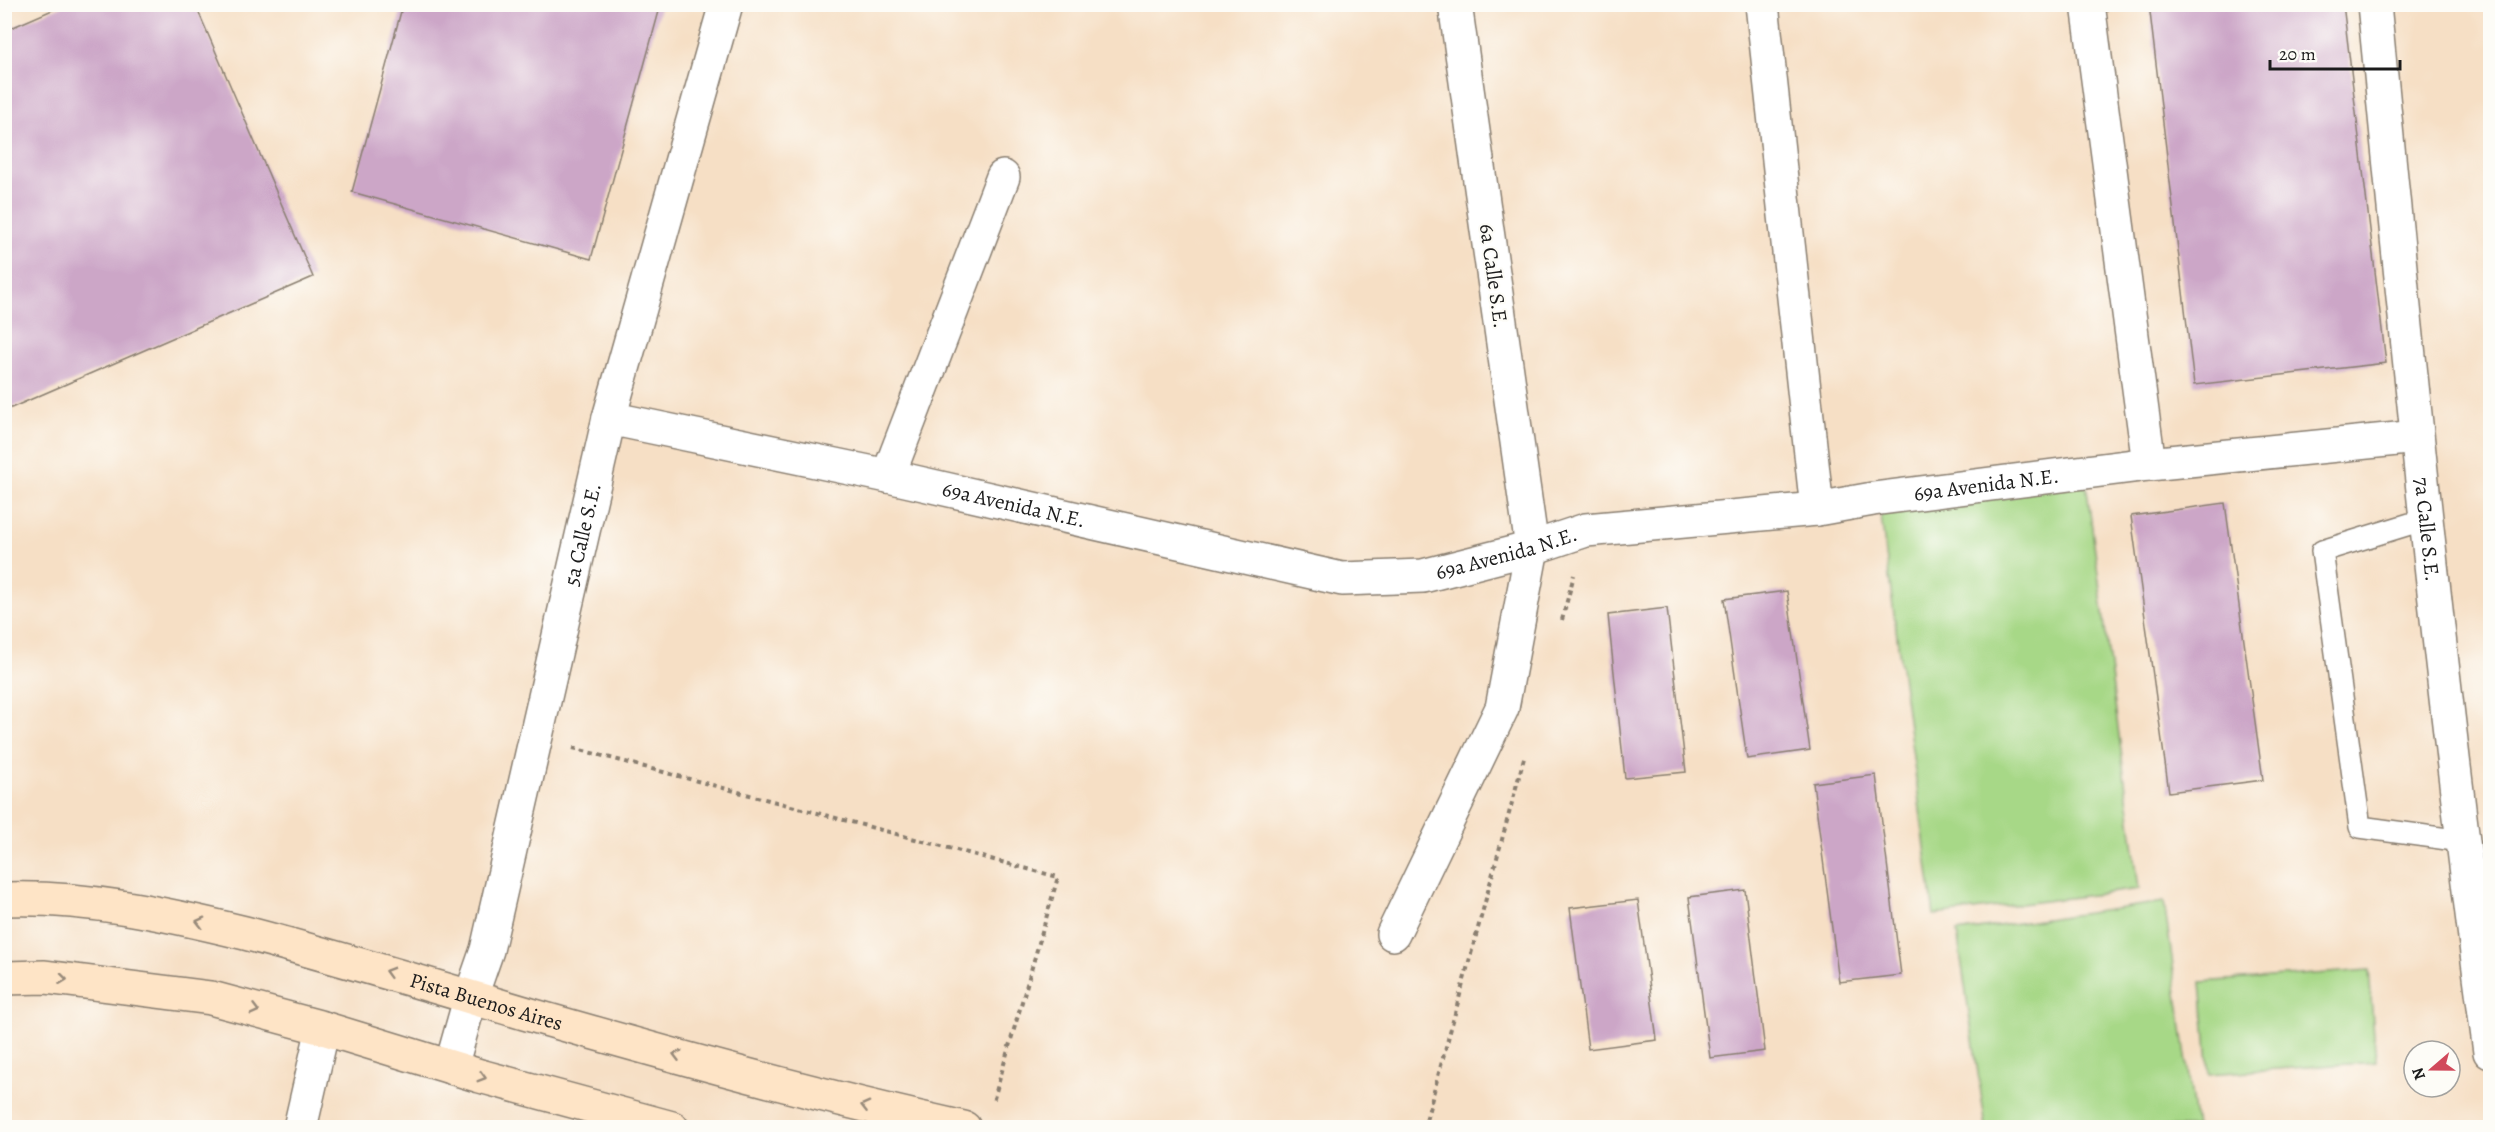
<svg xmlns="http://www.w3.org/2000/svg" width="2495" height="1132" font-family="Alegreya,serif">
<rect width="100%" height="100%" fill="#fdfcf7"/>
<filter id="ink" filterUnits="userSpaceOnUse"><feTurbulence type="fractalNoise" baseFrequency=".0167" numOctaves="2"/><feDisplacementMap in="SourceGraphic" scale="12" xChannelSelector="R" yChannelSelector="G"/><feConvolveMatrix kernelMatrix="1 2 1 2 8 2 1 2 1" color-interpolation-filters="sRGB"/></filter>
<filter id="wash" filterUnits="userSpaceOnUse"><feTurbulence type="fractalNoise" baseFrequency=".008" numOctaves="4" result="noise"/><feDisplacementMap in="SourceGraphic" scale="24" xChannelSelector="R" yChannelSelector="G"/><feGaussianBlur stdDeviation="1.35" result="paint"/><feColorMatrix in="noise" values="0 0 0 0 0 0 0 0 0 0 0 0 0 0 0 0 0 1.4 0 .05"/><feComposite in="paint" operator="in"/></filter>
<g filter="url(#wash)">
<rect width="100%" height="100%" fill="#f6dfc5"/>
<path fill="#a7d887" stroke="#627a52" stroke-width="1.5" d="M2086,482L2139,889L1934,915L1880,509Z
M2164,902L2196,1127H1986L1957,932Z
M2369,970L2376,1062L2209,1074L2201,982Z"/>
<g id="blocks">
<path fill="#cca6c7" d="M66,4H195L313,277L4,411V31Z
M403,4H661L591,259L352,192Z
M2149,4H2343L2386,363L2194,385Z
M2225,503L2263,780L2169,792L2131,516Z
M1787,591L1810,750L1747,759L1724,599Z
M1667,608L1686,772L1625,778L1608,615Z
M1876,775L1901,975L1839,982L1813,783Z
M1745,890L1765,1051L1710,1058L1689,897Z
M1638,900L1657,1040L1588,1049L1570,908Z"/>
</g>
</g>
<g filter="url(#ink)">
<use href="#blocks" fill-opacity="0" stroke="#897e70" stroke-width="1.5"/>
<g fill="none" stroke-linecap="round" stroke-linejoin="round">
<defs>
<path id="lane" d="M2426,519L2322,551L2360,827L2462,841"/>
<g id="street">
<path d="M1762,4L1817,509"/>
<path d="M2088,4L2149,464"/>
<path id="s1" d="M2374,4C2408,354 2443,704 2490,1052"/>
<path id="s2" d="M609,418L888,476L1342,579L1423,576L1532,548L1586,530L1817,509L1873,499L2149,464L2417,437"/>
<path d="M888,476L1003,177"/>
<path d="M1393,934L1502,708L1532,548L1455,4"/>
<path id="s3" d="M451,1067L471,996L487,950L609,418L726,4"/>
<path d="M300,1128L323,1028"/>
</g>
<g id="secondary">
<path id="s4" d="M4,899C85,896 167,914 245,933C341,958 436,987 531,1015C674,1056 818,1096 964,1128"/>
<path d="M4,978L45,977L211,998L323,1028L480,1076L672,1128"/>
</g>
</defs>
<use href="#lane" stroke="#897e70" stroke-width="24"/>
<use href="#street" stroke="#897e70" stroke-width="36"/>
<use href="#secondary" stroke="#897e70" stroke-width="36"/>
<path stroke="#897e70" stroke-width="4" stroke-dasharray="4.5 4.5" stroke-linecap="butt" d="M1562,620L1574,575
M573,748L1058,877L993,1102
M1424,1128L1524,758"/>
<use href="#lane" stroke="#fff" stroke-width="21"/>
<use href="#street" stroke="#fff" stroke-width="33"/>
<use href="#secondary" stroke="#fee4c6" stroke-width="33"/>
</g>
<defs><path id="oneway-chevron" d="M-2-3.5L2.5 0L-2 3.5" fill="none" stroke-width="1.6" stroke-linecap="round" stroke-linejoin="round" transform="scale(1.5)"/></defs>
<g stroke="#988a7a">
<use href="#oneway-chevron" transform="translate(200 922) rotate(-166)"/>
<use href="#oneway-chevron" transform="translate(389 972) rotate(-164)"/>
<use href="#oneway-chevron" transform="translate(63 979) rotate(7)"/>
<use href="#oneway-chevron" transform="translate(255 1010) rotate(15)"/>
<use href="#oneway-chevron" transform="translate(677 1055) rotate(-165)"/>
<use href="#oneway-chevron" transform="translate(482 1077) rotate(16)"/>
<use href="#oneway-chevron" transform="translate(865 1106) rotate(-166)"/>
</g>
</g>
<g text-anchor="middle" stroke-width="4.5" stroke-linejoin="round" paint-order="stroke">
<g font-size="21" fill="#1c1c1c" stroke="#fdfcf7">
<text transform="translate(1494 276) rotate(82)" y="7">6a Calle S.E.</text>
<text dy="7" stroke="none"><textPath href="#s2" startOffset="1404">69a Avenida N.E.</textPath></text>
<text dy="7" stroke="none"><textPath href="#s2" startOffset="414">69a Avenida N.E.</textPath></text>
<text dy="7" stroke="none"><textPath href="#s1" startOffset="528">7a Calle S.E.</textPath></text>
<text dy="7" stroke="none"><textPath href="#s3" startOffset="549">5a Calle S.E.</textPath></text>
<text dy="7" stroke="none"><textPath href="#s2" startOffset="918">69a Avenida N.E.</textPath></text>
<text dy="7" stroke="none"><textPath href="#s4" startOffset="495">Pista Buenos Aires</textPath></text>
</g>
</g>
<rect width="2495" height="1132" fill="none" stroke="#fdfcf7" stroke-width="24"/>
<g transform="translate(2432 1069) rotate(250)"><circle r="28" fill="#fdfcf7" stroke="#a3a29f" stroke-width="1.5"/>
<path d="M0-4.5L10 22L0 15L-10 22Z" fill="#d1495b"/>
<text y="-9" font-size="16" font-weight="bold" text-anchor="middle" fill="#1c1c1c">N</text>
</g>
<path d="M2270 60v9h130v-9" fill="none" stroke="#1c1c1c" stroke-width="3"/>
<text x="2279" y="60" font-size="18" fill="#1c1c1c" stroke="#fdfcf7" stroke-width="4.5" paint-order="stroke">20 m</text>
</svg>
